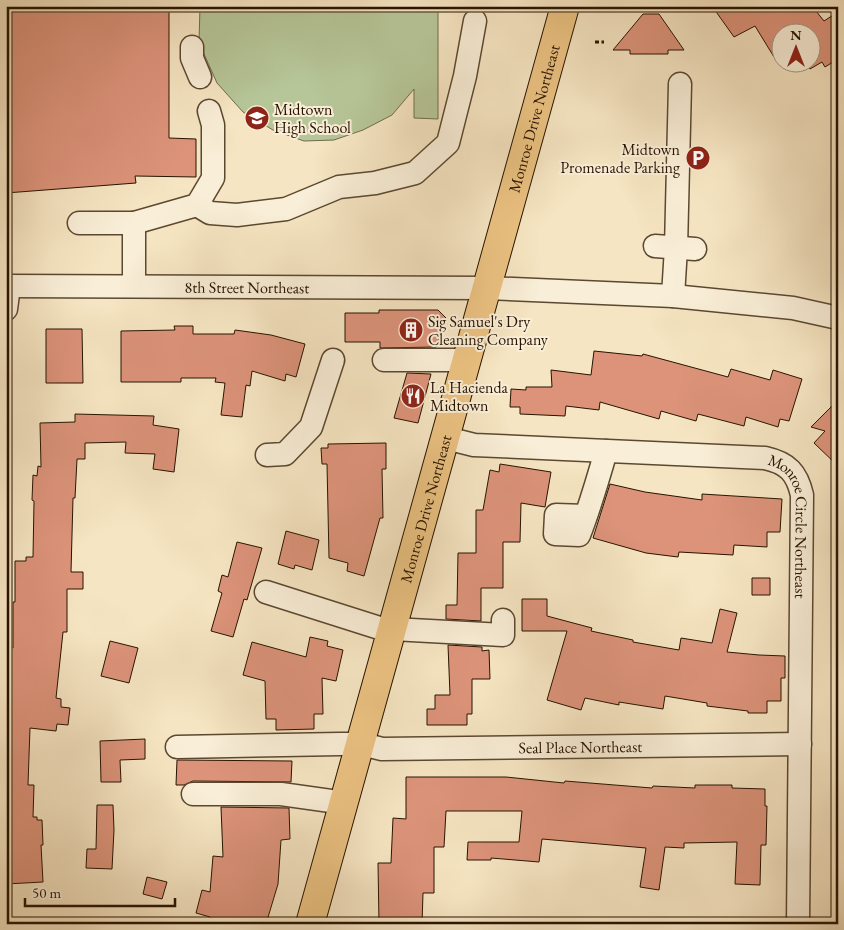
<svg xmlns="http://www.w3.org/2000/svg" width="844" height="930" font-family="'EB Garamond',serif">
<rect width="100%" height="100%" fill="#f6e5c2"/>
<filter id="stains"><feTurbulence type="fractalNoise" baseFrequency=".004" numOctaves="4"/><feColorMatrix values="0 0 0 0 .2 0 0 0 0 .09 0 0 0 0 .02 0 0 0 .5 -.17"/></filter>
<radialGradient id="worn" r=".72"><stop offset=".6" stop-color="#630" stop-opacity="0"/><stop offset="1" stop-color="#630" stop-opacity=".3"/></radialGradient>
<path fill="#b6c698" stroke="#6e6c4c" d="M200,6H438V119L414,118V89L392,115L363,130L334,140L304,141L273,130L243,112L217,83L199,43Z"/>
<path fill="#dc937a" stroke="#271300" d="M712,6H812L824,21L838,12V59L825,67L822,62L810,69L806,62H812V32H782V52L774,57L755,26L734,37Z
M8,7H169V138L196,139V177L135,176L136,183L6,193Z
M643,14H659L684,50H668V54H630V50H613Z
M379,310H438L446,318L436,347L380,348V342H345V313H379Z
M174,326H193V334H234L235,330L271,335L305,344L296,377L286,374L285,381L252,371L250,386L246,385L242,417L221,415L225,383L215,382L216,378H181V382H121V331L175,330Z
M46,329H82L83,383H46Z
M594,351L642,356L643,354L728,377L731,369L770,380L773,370L802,379L789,421L780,419L778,427L746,417L744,426L698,414L696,421L661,411L659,419L600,402L599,410L566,406L565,416L520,414V407H510L511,389L526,390V387H552L551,370L591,375Z
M407,373L431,374L418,423L394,418Z
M838,400V466L814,443L825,431L811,427Z
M75,414L154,416L153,425L179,429L174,472L153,469L155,454L125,453L126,442L85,443V459H77L75,498H73L71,572H83V589H67V632H63L56,698L61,699V707L70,708L68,725L57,724L56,731L30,728L28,785H34L33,817H37V820H42L43,845H41L43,882L6,884V647L13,648V602H15V561H26V557H33L34,501L32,500L33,475L37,476L38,466L41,467L40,423L75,422Z
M386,443V469H382L383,518H380L364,576L347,571L348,563L329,558L327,464H322L321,448H328V444Z
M500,464L551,472L545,507L521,503L520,542H503V588H481V621L446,619V605H457L458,553H476V510H483L490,470L499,472Z
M610,484L645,492L702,500V494L782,499L780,532H767V547L734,545L733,555L679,552L678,557L646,553L593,538Z
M286,531L319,540L312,570L295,565L294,569L278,564Z
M237,542L262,548L247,600L244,599L233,637L211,631L222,593L218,591L222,575L228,577Z
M752,578H770V595H752Z
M522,599H547V616L592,628L591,631L633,640V642L679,650L681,638L712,643L720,609L737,613L727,652L759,655L785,656V678H781V701H767V713H748V711L707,706V703L665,696L663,709L619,702V705L585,698L581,710L547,700L567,631H522Z
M310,637L328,641L327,646L343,650L336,681L322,678L323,714H314V729L276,730V719H266L265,681L243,675L252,642L306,657Z
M110,641L138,648L129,683L101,676Z
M448,645L482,647V651L489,650L490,679H472V714H467V725H427V709H435V695H450Z
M145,739V759L120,760L121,782H101L100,741Z
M177,760L292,761L291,782L193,781L184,785H176Z
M406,777H506L564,783L565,781L652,788L653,786L695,788V785H732V788L765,789V806H767L766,845H761L760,885L735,884L737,842L684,843V848L665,847L659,890L640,887L646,848L542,839L539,862L491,858V860H467L468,842H519L522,811H446L444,847H434V893H423L422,924H379L378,863H391L393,818L406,819Z
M97,805H113L114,830L112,869L86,868L87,849H96Z
M221,807L289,808L290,839L281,840L278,884L266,924H208L210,917L196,913L202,890L210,892L213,856L223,857Z
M147,877L167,882L162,899L143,894Z"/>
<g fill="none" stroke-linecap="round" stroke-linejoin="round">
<defs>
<g id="minor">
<path d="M192,47V58L200,77"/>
<path d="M197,205L210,213L237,215L286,209L339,187L375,183L415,173L448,143L465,76L475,21"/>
<path d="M79,223H134V286"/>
<path d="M134,223L197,205L213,178V125L209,111"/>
<path d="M655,246L695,249"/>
<path id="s1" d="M6,286L488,288L673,296L793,308L838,318"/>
<path d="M673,296L676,248L680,84"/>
<path d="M6,309L9,286"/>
<path d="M384,360H468"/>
<path id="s2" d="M446,438L474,445L765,458C788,463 797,473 802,495L798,924"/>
<path d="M267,455L285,454L311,427L333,360"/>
<path d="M586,516L556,515L555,534L579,535C590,507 598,479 606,451"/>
<path d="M266,592L392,632"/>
<path d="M393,629L503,635V620"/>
<path id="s3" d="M177,747L340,744H362L382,749L800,744"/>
<path d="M193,794H281L345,803"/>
</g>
<g id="major">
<path id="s4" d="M310,924L565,6"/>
</g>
</defs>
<use href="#minor" stroke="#5b4830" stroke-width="25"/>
<use href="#major" stroke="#271300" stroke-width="30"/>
<path stroke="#271300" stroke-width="3" stroke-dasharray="4 2.5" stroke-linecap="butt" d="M595,42H604"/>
<use href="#minor" stroke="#f9eed7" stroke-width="22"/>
<use href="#major" stroke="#ebc281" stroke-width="28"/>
</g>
<defs>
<symbol id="school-disc" viewBox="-11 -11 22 22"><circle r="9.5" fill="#8f2418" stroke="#f9eed7"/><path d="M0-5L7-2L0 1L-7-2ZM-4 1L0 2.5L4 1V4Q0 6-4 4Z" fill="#fff"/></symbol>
<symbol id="parking-disc" viewBox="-11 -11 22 22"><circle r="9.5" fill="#8f2418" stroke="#f9eed7"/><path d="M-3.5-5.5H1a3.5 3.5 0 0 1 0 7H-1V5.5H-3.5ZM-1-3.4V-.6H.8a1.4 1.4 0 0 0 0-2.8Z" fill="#fff"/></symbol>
<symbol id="building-disc" viewBox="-11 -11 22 22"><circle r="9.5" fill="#8f2418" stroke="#f9eed7"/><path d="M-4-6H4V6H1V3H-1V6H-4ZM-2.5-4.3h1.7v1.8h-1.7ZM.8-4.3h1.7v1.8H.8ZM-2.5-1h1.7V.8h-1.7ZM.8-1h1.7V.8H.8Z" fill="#fff"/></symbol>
<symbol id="restaurant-disc" viewBox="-11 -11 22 22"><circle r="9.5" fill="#8f2418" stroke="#f9eed7"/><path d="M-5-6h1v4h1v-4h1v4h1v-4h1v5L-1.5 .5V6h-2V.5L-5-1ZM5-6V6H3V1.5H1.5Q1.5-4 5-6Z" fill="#fff"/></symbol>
</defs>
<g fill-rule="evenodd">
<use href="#school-disc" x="243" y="104" width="28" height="28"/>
<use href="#parking-disc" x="684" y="144" width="28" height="28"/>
<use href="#building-disc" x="397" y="316" width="28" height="28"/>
<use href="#restaurant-disc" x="399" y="382" width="28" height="28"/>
</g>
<g text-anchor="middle" stroke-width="4" stroke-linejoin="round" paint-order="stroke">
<g font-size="16" fill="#271300" stroke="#f9eed7" text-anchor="start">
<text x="274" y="115">Midtown<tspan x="274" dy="18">High School</tspan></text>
<text x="680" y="155" text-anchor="end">Midtown<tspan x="680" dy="18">Promenade Parking</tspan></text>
<text x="428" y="327">Sig Samuel's Dry<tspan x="428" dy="18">Cleaning Company</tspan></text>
<text x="430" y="393">La Hacienda<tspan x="430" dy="18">Midtown</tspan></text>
</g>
<g font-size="16" fill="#271300" stroke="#f9eed7">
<text dy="6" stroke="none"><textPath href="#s4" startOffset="836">Monroe Drive Northeast</textPath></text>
<text dy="6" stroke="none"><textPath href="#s1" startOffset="241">8th Street Northeast</textPath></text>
<text dy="6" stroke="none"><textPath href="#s4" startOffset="431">Monroe Drive Northeast</textPath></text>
<text dy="6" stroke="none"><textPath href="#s2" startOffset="402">Monroe Circle Northeast</textPath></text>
<text dy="6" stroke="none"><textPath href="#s3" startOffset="404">Seal Place Northeast</textPath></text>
</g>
</g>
<rect width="844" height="930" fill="none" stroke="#f6e5c2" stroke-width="25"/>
<rect x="8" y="8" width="829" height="915" fill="none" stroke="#271300" stroke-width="2.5"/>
<rect x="12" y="12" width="819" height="905" fill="none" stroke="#271300"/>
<g transform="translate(796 48)"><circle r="24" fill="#f9eed7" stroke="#a59681"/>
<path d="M0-4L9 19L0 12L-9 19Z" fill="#8f2418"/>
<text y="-8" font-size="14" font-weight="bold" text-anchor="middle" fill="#271300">N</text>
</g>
<path d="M25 898v8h150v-8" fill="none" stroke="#271300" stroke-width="2.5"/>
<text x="32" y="898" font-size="15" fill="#271300" stroke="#f9eed7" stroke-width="4" paint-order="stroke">50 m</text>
<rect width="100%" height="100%" filter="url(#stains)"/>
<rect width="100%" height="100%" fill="url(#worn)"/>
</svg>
